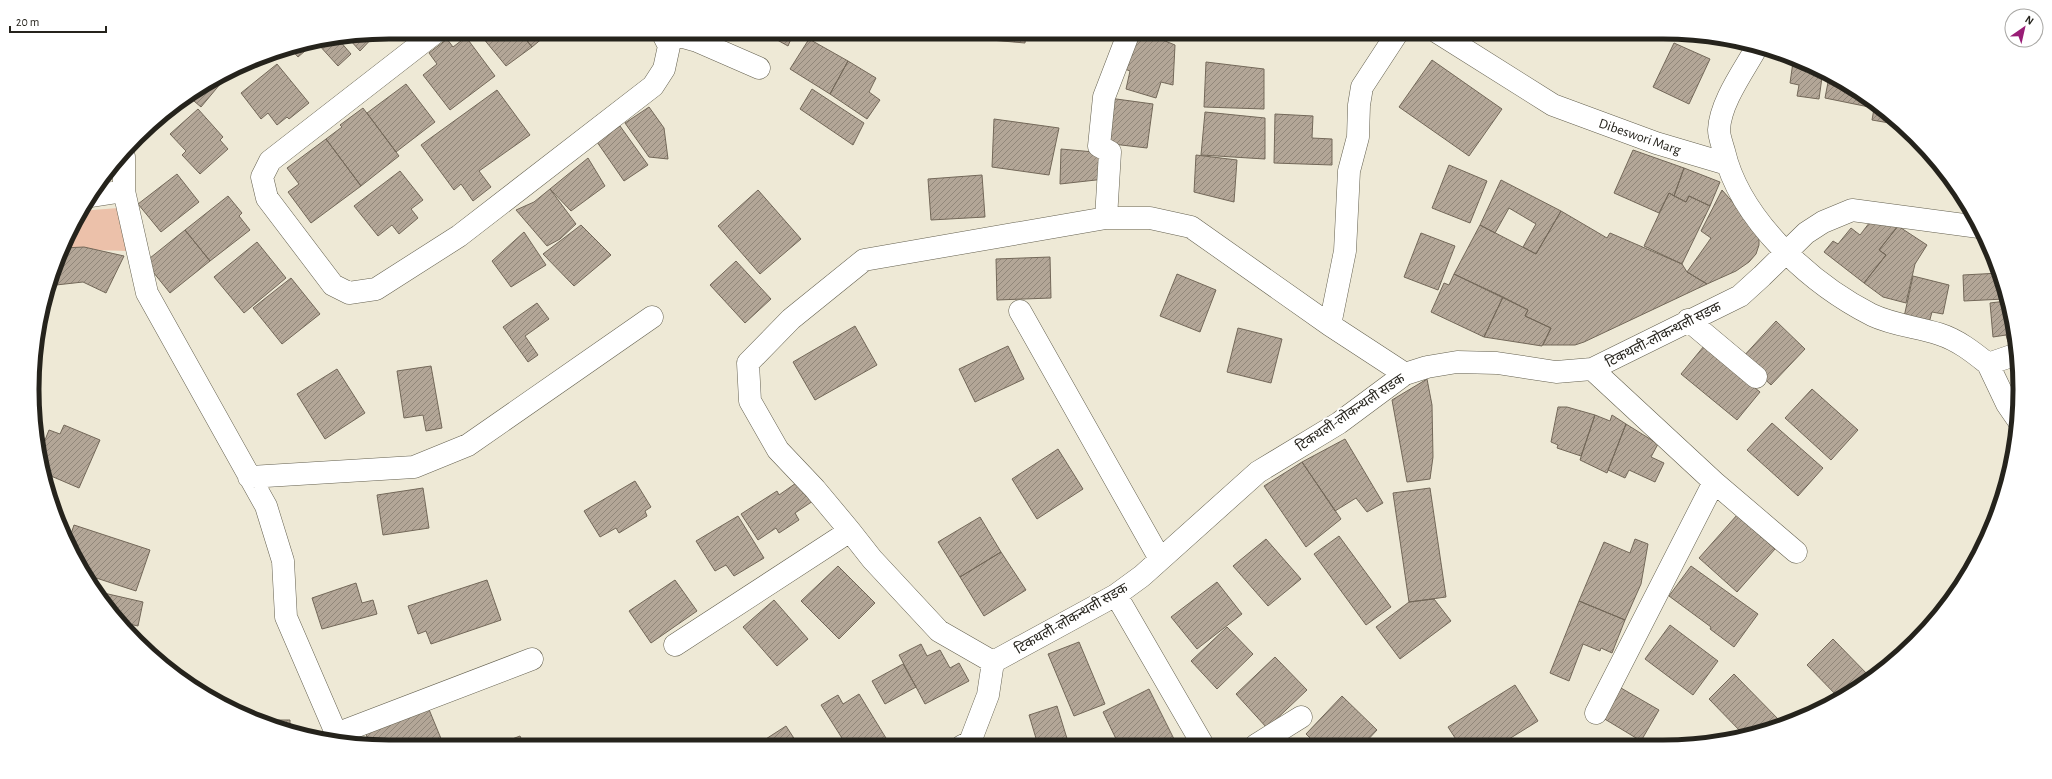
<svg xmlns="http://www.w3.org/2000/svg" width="2052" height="779" font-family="'Alegreya Sans','Noto Sans Devanagari',sans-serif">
<defs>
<pattern id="building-hatch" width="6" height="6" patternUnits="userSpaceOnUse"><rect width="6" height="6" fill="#b3a697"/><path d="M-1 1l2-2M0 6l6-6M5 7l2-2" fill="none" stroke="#91877a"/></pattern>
</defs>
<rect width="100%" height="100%" fill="#eee9d6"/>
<path fill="#ecc1aa" d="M118,208L127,251L62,249L80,211Z"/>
<path fill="url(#building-hatch)" stroke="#736859" d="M478,32H520L532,47L506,66Z
M520,32H550L532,47Z
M763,32H794L788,46Z
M968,32H1026L1025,43L968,38Z
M1137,32H1143L1175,45L1173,85L1161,82L1156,98L1126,89L1130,71L1125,69Z
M376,34L360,51L349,39Z
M466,37L495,76L450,110L423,75L437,64L429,53L447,39L453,47Z
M809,39L848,61L830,94L790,69Z
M339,40L351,54L338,66L318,44Z
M1674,43L1710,59L1689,104L1653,87Z
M312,45L298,57L290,48Z
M1432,60L1502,109L1469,156L1399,107Z
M848,61L876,78L869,92L880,100L867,119L830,94Z
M1206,62L1264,69V109L1204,107Z
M1793,62L1808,64L1823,70L1819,99L1797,96L1799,85L1790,83Z
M277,64L309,103L289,119L287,117L277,125L268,113L261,119L241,93Z
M231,71L201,107L188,96L211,80Z
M1829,77L1836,78L1875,103L1874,108L1825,98Z
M406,84L435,122L396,152L367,113Z
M812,89L864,123L853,145L800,109Z
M497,90L530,135L479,171L491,187L473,201L461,184L454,190L421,145Z
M1109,98L1153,104L1147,148L1104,143Z
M1875,103L1880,106L1901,125L1872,120Z
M649,107L664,128L668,159L649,157L625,123Z
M363,108L399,156L361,186L326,139L342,127L340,125Z
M198,109L223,137L220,140L228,149L200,174L182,155L186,151L170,134Z
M1205,112L1265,118V159L1201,155Z
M1275,114L1313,116L1312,138L1332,139V165L1274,163Z
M994,119L1059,128L1049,175L992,167Z
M620,126L648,165L624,181L597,142Z
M326,139L361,186L311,223L288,192L299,184L287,168Z
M1061,149L1105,153V179L1060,184Z
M1633,150L1684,168L1674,196L1669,193L1659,213L1614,193Z
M1196,155L1237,160L1234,202L1194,192Z
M588,158L605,186L571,211L550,189Z
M1449,165L1487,181L1470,223L1432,208Z
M1684,168L1720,182L1710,206L1689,196L1686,202L1674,196Z
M400,171L423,200L411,209L418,218L399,234L392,225L378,236L354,206Z
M177,174L199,202L161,232L138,204Z
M982,175L985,217L931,220L928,179Z
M1501,180L1561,211L1536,254L1523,247L1536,224L1509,208L1495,233L1480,225Z
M550,189L576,224L560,239L547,246L516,210L534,202Z
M758,190L801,239L760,274L718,226Z
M1722,190L1744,215L1759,237V245L1756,254L1749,262L1736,271L1707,284L1687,272L1711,238L1701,231Z
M1669,193L1686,202L1689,196L1710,206L1682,264L1644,246Z
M228,196L242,213L239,216L250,230L210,261L185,230Z
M1966,202L1972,211L1975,218L1967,219Z
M1561,211L1607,238L1610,233L1682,264L1687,272L1707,284L1584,342L1575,345H1543L1551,328L1525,316L1528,310L1454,274L1480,225L1536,254Z
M1873,218L1898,226L1879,250L1886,255L1864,283L1824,252L1833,241L1838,244L1851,228L1860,235Z
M581,225L611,255L574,286L543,254Z
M1898,226L1927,245L1915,264L1906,303L1883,297L1864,283L1886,255L1879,250Z
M185,230L210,261L170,293L145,262Z
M524,232L546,265L511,287L492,261Z
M1421,233L1455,246L1438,290L1404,277Z
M257,242L286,278L244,313L214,277Z
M84,247L124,256L106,293L83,282L56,285L55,266L63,248Z
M1050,257L1051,298L997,300L996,259Z
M736,261L771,299L745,323L710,285Z
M2000,273L2004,299L1964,301L1963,275Z
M1177,274L1216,290L1200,332L1160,316Z
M1454,274L1503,297L1484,337L1431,312L1444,283L1449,285Z
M1913,276L1949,285L1943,314L1932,312L1929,323L1904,317Z
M291,278L320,314L282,344L253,308Z
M2006,296L2016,340L2008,342L2006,335L1993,337L1990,303L2006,301Z
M1503,297L1528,310L1525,316L1551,328L1542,346L1484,337Z
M537,303L549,319L525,336L538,355L528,362L503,327Z
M1776,321L1805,349L1771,385L1742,358Z
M855,326L877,365L815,400L793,362Z
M1238,328L1282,339L1271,383L1227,372Z
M1008,346L1024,379L975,402L959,369Z
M1704,346L1760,392L1737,420L1681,374Z
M431,366L442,428L426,431L423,415L404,418L397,371Z
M337,369L365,413L325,439L297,394Z
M1427,379L1432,405L1433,457L1430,479L1407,482L1392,400Z
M1812,389L1858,430L1831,460L1785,418Z
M1558,407H1567L1595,415L1581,456L1557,448L1558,445L1551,442Z
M1595,415L1610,421L1612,415L1626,424L1607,473L1580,460Z
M1772,423L1823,468L1798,496L1747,450Z
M1626,424L1658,444L1651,457L1664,463L1655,482L1629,470L1625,478L1608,470Z
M64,425L100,440L79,488L44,473L45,470L42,468L39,459V455L49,430L60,434Z
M1345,439L1383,503L1367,512L1356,498L1335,511L1302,462Z
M1058,449L1083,489L1037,519L1012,479Z
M1302,462L1341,519L1306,547L1264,486Z
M635,481L651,507L645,511L647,516L619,533L616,528L600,537L584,511Z
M799,481L813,501L795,513L799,520L779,533L776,528L758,540L741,514L777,491L779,495Z
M423,488L429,528L383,535L377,495Z
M1430,488L1446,597L1409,602L1393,493Z
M1737,515L1775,549L1737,592L1699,558Z
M738,516L764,558L734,576L726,565L715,571L696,541Z
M980,517L1001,552L960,577L938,542Z
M74,525L150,550L136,591L84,574L68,543Z
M1339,536L1391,607L1366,625L1314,554Z
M1266,539L1301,579L1268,606L1233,566Z
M1635,539L1648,544L1641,584L1625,620L1579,601L1604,542L1630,553Z
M1001,552L1026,590L984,616L960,577Z
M838,566L875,603L839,639L801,601Z
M1691,566L1758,614L1734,647L1710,629L1711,627L1669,596Z
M487,580L501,620L431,644L426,631L418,634L408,606Z
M675,580L697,611L651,643L629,611Z
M1217,582L1242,614L1197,649L1171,617Z
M356,583L362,603L373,600L377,614L322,629L312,598Z
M95,591L143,602L138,626L125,623Z
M1434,599L1451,621L1400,659L1376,627L1409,602Z
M774,600L808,639L777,666L743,627Z
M1579,601L1625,620L1612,653L1601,648L1600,651L1583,644L1569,681L1550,673Z
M1670,625L1718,661L1693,695L1645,659Z
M1227,627L1253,654L1217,689L1191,661Z
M1833,639L1870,677L1839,698L1807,665Z
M1079,642L1105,704L1074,716L1048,654Z
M921,644L927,656L940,650L950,668L959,663L969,681L925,704L899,655Z
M1275,657L1307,690L1267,728L1236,694Z
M903,664L916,687L885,704L872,681Z
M1734,674L1781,722L1743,734L1709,699Z
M1515,685L1538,721L1501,744H1459L1448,727Z
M1621,688L1659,710L1641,741L1603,718Z
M1149,689L1177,745H1119L1103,712Z
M859,694L889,743L884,746H847L821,705L838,695L843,704Z
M1342,696L1377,730L1363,745H1317L1306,734Z
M1057,706L1069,745H1038L1029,715Z
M428,707L442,741L427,747H390L370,744L365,732Z
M274,720H290V732L269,724L275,725Z
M786,726L799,746H755Z
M520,736L525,747H493L494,746Z"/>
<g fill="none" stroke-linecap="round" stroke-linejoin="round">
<defs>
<path id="minor" d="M436,32L270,161L262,177L267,198L333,285L349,293L376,289L459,236L653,86L664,69L669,46L662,32
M665,32L697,41L759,68
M1129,32L1104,97L1099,146L1110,152L1106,218H1150L1191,227L1330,325
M1398,32L1362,87L1359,105L1358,137L1349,171L1345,251L1330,325L1405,374
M1437,32L1553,105L1656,143L1727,164
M1758,45C1745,69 1720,102 1719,130C1719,136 1722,144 1724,151C1740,220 1811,284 1872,315C1893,325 1917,327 1939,334C1958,340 1973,352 1988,364L2017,354
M124,157V191L147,293L266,506L283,561L286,617L339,740
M92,196L124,191
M1020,311L1160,559
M1688,320L1756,377
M1988,364L2007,404L2018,420
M1592,369L1714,482L1596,713
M249,477L414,467L468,445L652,317
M1714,482L1796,552
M850,531L815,489L778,450L750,401L748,363L791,319L864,260L1106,218
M1116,595L1203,745
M675,645L850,531L872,559L939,631L993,662
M336,734L532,659
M1256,745L1301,717
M962,746L970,742L988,695L993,662L1116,595L1142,576L1258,472L1339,423L1405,374L1427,367L1457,362L1497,363L1556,372L1592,369L1740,296L1762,276L1806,233L1823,222L1852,210L1979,227"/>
</defs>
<use href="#minor" stroke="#64604f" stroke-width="23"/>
<use href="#minor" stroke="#fff" stroke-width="22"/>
</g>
<g text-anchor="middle" stroke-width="4" stroke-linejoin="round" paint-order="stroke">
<g font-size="14" fill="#25231c" stroke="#fff">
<text transform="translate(1640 136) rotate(19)" y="5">Dibeswori Marg</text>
<text transform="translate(1663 334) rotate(-27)" y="5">टिकथली-लोकन्थली सडक</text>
<text transform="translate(1350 412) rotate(-34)" y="5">टिकथली-लोकन्थली सडक</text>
<text transform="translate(1071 618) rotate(-30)" y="5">टिकथली-लोकन्थली सडक</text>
</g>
</g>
<path d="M0 0H2052V779H0ZM389 39H1663A350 350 0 0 1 2013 389V390A350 350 0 0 1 1663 740H389A350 350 0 0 1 39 390V389A350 350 0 0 1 389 39Z" fill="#fff" fill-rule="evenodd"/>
<path fill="none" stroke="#25231c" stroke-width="5" d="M389 39H1663A350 350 0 0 1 2013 389V390A350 350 0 0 1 1663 740H389A350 350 0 0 1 39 390V389A350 350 0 0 1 389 39Z"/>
<g transform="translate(2024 28) rotate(34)"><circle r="19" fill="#ffffff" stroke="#a8a7a4"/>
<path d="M0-3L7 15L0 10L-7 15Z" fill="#991d76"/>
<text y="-6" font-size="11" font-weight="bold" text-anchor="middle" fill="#25231c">N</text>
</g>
<path d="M10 26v6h96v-6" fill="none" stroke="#25231c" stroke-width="2"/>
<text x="16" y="26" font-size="12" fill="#25231c" stroke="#ffffff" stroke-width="3" paint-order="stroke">20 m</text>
</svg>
